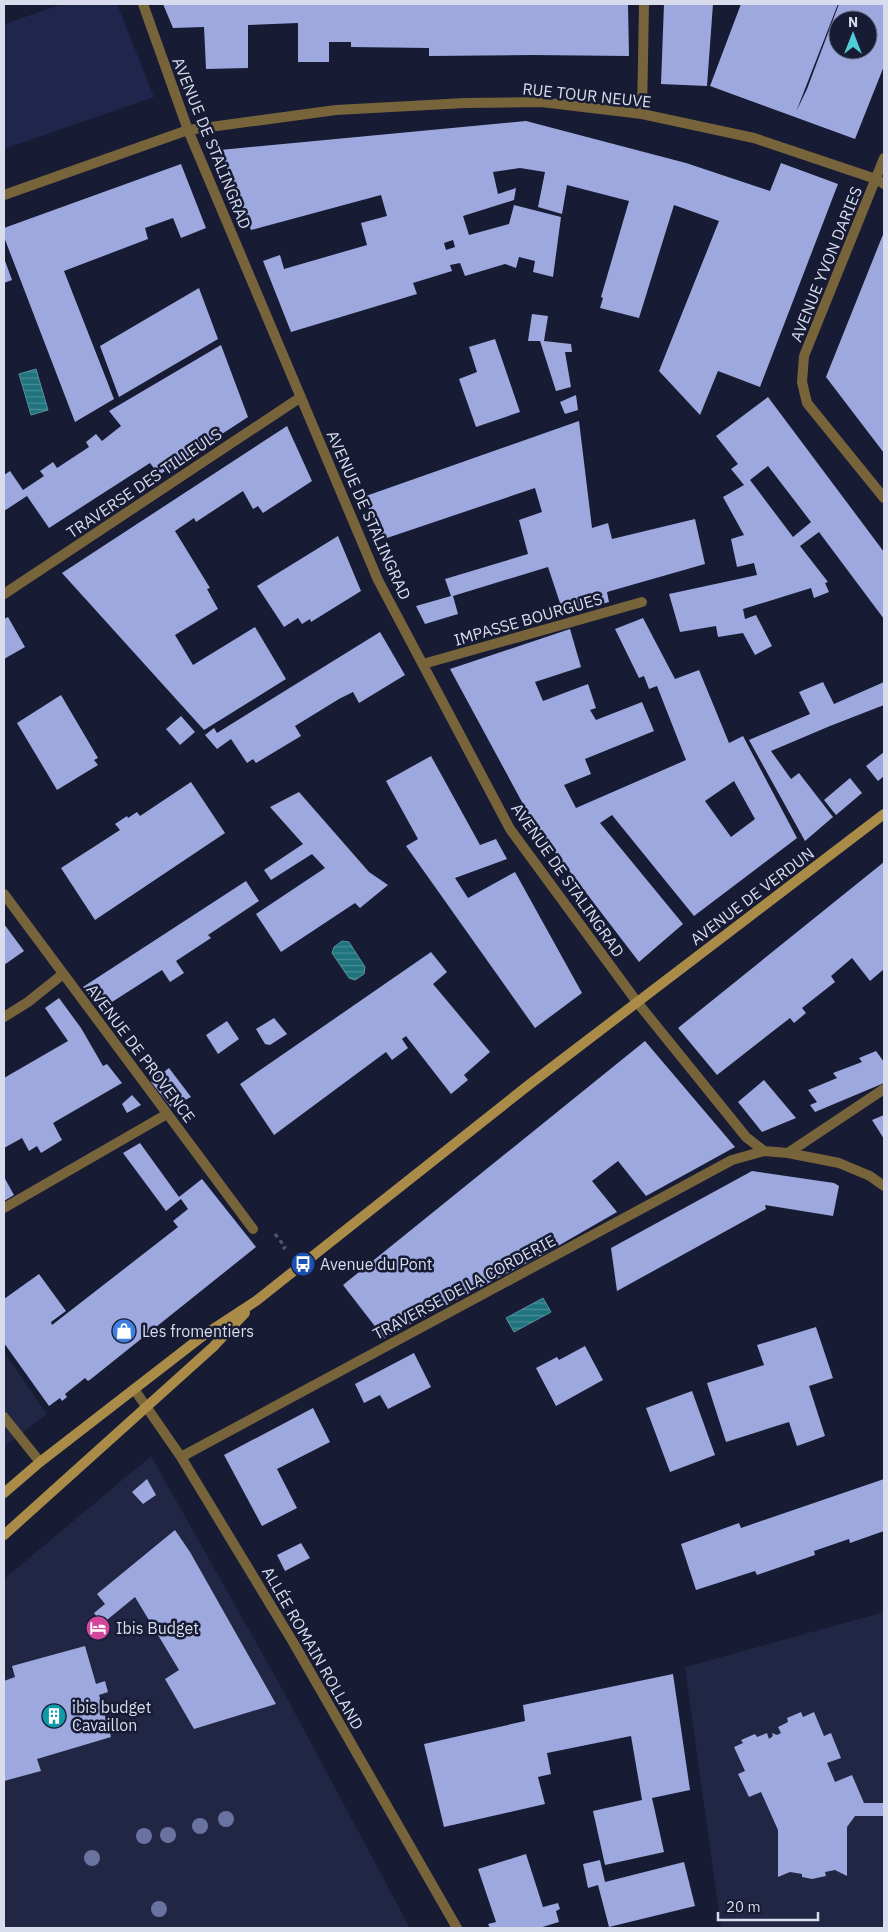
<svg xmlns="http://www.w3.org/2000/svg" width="888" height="1932" font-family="'IBM Plex Sans',sans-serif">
<defs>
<pattern id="water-rules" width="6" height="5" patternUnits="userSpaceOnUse" patternTransform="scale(1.25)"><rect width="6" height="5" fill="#1f737d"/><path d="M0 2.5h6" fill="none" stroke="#498d96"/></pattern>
</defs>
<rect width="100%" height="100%" fill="#171b34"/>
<path fill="#202643" d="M4,1352L47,1414L4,1447Z
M151,1456L280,1685L410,1928H4V1579Z
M884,1612V1928H721L685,1667Z"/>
<path fill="#20254c" d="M63,4H117L154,97L4,149V24Z"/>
<path fill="url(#water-rules)" stroke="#56929f" d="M36,369L48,410L31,415L19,374Z
M342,941L349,942L365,967L364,974L355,980L349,978L332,953L334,947Z
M543,1298L551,1312L514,1332L506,1318Z"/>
<path fill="#9da9de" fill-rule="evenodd" d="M163,4H628L629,56L533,55L429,56V48L351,47V42H329V62H298V23L248,25V68L206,69L204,27L173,28Z
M664,4H713L707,86L661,84Z
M741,4H838L796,112L807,89L839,4H884V66L855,139L710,86ZM838,20H868V50H838Z
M526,121L686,163L770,191L781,163L838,184L760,387L718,371L700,415L659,371L719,221L674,205L639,318L600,308L603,298L601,297L629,201L567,185L562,214L538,207L545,172L520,168L493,172L498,194L516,188L514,200L463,216L469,235L509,224L514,205L561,217L553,277L533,272L535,261L519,257L516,268L505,264L465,276L460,263L450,265L452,271L413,283L417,294L291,332L263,261L280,255L284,269L367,245L361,223L387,216L381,195L251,230L220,150ZM453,240L455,247L446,250L444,243Z
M181,164L206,228L181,238L173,218L145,228L148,239L64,271L114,399L75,422L4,237V228Z
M884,232V453L826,377Z
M4,258L12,280L4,283Z
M199,288L218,339L119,397L100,346Z
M532,314L548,316L544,341L571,344L572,352H565L571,387L556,391L540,341H528Z
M495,339L520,412L476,427L459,379L477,372L469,347Z
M221,345L248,417L159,475L150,463L49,528L27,496L4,511V475L10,471L23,490L44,476L40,471L53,462L57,468L89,447L86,442L96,434L102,441L121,426L109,411Z
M576,395L578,410L565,414L560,402Z
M768,397L884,552V619L819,532L800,546L828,582L825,583L829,592L814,598L811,588L743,609L745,619L756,615L772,646L755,655L743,633L718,637L716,626L680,632L669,594L757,575L754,563L737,567L731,539L744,535L723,497L744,485L731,469L738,464L716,436ZM768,466L811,522L793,537L750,480Z
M579,421L592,528L608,523L612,539L695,519L705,564L607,592L609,602L564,615L548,567L453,596L458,614L425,624L416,606L451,596L445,579L528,554L519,520L542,512L535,488L384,539L363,497Z
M287,426L312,481L263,513L258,506L253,509L243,491L196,522L194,518L175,531L210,588L207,589L218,609L175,635L193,665L255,627L286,679L204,730L62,573Z
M338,536L361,591L311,622L310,619L302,624L298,618L284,627L257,586Z
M8,617L25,647L4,659V619Z
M643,618L675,679L699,670L729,743L743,736L797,838L694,916L612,815L600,823L683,924L639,962L535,826L450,669L570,629L581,667L535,682L543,701L588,684L596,708L590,710L596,720L642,702L654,731L585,759L591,774L564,785L576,808L686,760L657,686L649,689L644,676L639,678L615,629ZM734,781L755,819L731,837L705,801Z
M380,632L405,675L359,703L353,692L339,699L295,726L301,736L256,763L253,759L247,763L231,739L217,749L205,735L214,728L217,733Z
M823,682L834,704L884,682V705L830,726L771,751L791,779L799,773L833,817L805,841L749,740L810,714L799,692Z
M61,695L98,758L94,760L98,765L57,790L17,723Z
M181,716L195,732L180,745L166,729Z
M884,752V776L878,781L866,766Z
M431,756L480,845L496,839L507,859L455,878L468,898L515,872L582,993L535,1028L406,846L418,839L386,781Z
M850,778L862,793L836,815L824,800Z
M191,782L225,833L95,920L61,868L120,830L115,824L127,816L128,818L137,812L140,816Z
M299,792L369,872L388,885L360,908L355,903L281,952L256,914L325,868L312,854L271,880L264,870L303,844L270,807Z
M884,862V969L870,981L852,958L831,976L835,982L802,1008L806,1013L794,1023L790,1018L717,1075L678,1028Z
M246,881L259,901L208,935L211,938L176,961L184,973L170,982L162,970L101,1009L83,987Z
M4,924L24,951L4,965Z
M431,952L447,972L433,984L490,1052L464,1075L468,1080L451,1094L406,1036L402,1039L408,1048L392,1060L386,1052L274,1135L240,1084Z
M59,998L81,1028L103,1066L107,1064L122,1083L53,1123L62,1140L41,1153L37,1146L29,1151L22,1138L4,1148V1078L68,1041L45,1008Z
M274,1018L287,1034L270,1045L265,1044L256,1029Z
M227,1021L239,1039L218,1054L206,1035Z
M645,1041L735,1147L646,1196L618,1161L592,1181L617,1212L544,1254L384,1338L343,1285Z
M876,1051L884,1062V1083L815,1112L810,1105L817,1102L808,1090L837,1078L833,1073L862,1062L859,1058Z
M169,1068L191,1097L171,1107L151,1082Z
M764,1080L796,1118L762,1132L738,1102Z
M132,1095L141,1105L127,1113L122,1104Z
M884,1115V1139L872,1120Z
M140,1143L179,1197L202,1179L256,1247L91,1379L88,1381L85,1378L65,1394L67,1397L62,1401L60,1398L49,1406L4,1343V1299L39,1274L66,1311L51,1322L52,1325L178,1227L173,1221L188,1209L181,1199L166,1211L123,1153Z
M752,1171L834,1183L839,1186L833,1216L765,1205L766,1209L617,1291L611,1248Z
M4,1177L14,1195L4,1201Z
M816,1327L833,1378L809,1386L825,1436L797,1446L789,1422L726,1442L707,1383L764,1365L757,1345Z
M585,1346L603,1380L556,1406L536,1368L557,1357L559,1360Z
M414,1353L431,1387L388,1409L380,1395L364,1403L355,1384Z
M692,1391L715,1455L670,1472L646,1408Z
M313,1408L330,1442L277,1469L297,1508L262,1526L224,1455Z
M147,1479L156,1495L143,1504L132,1492Z
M884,1479V1531L850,1543L849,1539L814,1551L815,1555L757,1575L755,1571L696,1590L681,1544L739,1523L741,1528Z
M175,1530L190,1552L276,1704L194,1729L165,1679L179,1670L135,1597L102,1624L94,1613L105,1604L97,1594Z
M301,1543L310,1558L285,1571L277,1555Z
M85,1646L96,1684L105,1681L108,1692L99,1695L111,1737L37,1759L41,1771L4,1781V1681L15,1677L12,1666Z
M673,1674L690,1790L652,1798L664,1852L605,1865L593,1811L642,1800L631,1736L547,1753L551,1774L538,1777L545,1804L444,1827L424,1744L525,1721L523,1705Z
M801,1712L803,1717L814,1712L824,1736L831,1733L841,1758L827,1763L835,1782L852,1775L864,1803H884V1816H855L847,1827V1876L835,1870L825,1872L826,1876L812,1879L802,1877V1874L790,1872L778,1877V1830L761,1792L749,1797L738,1774L745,1771L734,1747L743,1743L741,1740L755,1734L757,1737L767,1733L769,1739L773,1736L772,1733L777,1735L781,1733L778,1727L788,1722L787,1718Z
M526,1854L543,1907L558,1903L560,1909L556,1911L559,1922L539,1928H490L488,1924L496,1922L478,1869Z
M600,1860L605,1882L684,1862L695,1906L609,1927L598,1885L588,1888L583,1864Z"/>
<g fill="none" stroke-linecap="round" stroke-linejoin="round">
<path stroke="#55596f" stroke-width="3" stroke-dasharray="4 4" stroke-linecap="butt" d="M275,1234L285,1247L283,1249"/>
<path stroke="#77643b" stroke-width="10" d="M642,114L644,4
M423,664L642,602
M4,1017L28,1002L63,974
M788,1153L884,1089
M4,1208L167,1114
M4,1417L40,1462"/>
<path stroke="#77643b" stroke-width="10" d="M143,4L188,130L378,580L510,829L637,1002L746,1137L764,1151L788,1153L839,1163L870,1176L884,1186
M884,158L804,356L802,382L807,403L884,498
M4,195L188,130L336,110L465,103L541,102L642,114L754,138L876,179L884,184
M4,594L301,397
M4,894L253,1229
M134,1389L181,1457L293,1642L457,1928
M181,1457L732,1160L764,1151"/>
<path stroke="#aa8c48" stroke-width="10" d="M4,1493L40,1462L204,1335L256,1301L530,1084L884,814
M4,1535L213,1347L245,1313"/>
</g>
<g fill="#6a739f">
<circle cx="226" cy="1819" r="8"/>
<circle cx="200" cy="1826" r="8"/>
<circle cx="168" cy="1835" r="8"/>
<circle cx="144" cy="1836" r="8"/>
<circle cx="92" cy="1858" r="8"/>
<circle cx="159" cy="1909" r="8"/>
</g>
<defs>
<symbol id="bus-disc" viewBox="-11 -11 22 22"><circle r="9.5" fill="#1a4fb4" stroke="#171b34"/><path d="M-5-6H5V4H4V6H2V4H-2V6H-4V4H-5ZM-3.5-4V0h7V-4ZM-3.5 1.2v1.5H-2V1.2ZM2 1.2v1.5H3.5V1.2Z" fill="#fff"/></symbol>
<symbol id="shop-disc" viewBox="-11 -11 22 22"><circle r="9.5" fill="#3f7fe0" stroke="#171b34"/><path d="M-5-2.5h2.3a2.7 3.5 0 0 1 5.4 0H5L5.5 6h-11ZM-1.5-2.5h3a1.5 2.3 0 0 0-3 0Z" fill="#fff"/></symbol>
<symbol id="hotel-disc" viewBox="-11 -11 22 22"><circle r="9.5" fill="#d1479c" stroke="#171b34"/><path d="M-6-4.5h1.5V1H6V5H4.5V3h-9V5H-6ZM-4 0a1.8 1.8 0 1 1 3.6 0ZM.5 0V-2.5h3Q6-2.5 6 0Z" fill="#fff"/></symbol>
<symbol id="building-disc" viewBox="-11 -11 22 22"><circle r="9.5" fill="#0f9aa8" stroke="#171b34"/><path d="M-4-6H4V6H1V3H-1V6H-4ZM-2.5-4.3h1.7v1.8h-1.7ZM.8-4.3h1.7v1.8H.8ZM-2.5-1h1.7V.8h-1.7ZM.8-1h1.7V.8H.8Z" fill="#fff"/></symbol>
</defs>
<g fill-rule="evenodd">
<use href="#bus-disc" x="289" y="1250" width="28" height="28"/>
<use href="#shop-disc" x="110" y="1317" width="28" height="28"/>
<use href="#hotel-disc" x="84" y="1614" width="28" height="28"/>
<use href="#building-disc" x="40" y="1702" width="28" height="28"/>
</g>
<g text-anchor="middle" stroke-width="5" stroke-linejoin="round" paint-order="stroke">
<g font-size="16" fill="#d8dced" stroke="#171b34">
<text transform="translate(587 95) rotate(6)" y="6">RUE TOUR NEUVE</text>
<text transform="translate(212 143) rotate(68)" y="6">AVENUE DE STALINGRAD</text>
<text transform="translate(826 264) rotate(-68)" y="6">AVENUE YVON DARIES</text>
<text transform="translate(144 483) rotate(-34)" y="6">TRAVERSE DES TILLEULS</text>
<text transform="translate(369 515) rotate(66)" y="6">AVENUE DE STALINGRAD</text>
<text transform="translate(528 619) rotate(-16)" y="6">IMPASSE BOURGUES</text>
<text transform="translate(568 880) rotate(55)" y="6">AVENUE DE STALINGRAD</text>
<text transform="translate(752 896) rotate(-37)" y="6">AVENUE DE VERDUN</text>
<text transform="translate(141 1053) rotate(53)" y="6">AVENUE DE PROVENCE</text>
<text transform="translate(464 1287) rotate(-28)" y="6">TRAVERSE DE LA CORDERIE</text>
<text transform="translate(313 1648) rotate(60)" y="6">ALLÉE ROMAIN ROLLAND</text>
</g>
<g font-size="16" fill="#d8dced" stroke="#171b34" text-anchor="start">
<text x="320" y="1270">Avenue du Pont</text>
<text x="142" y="1337">Les fromentiers</text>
<text x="116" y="1634">Ibis Budget</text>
<text x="72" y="1713">ibis budget<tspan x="72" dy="18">Cavaillon</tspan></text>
</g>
</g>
<rect width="888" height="1932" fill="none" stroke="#d8dced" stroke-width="10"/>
<g transform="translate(853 35)"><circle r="24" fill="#171b34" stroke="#64687e"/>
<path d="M0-4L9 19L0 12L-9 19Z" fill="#51ccd4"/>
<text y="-8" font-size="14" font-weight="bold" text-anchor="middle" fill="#d8dced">N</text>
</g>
<path d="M718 1912v8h100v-8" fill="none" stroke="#d8dced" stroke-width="2.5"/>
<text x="726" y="1912" font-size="15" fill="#d8dced" stroke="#171b34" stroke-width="4" paint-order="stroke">20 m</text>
</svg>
